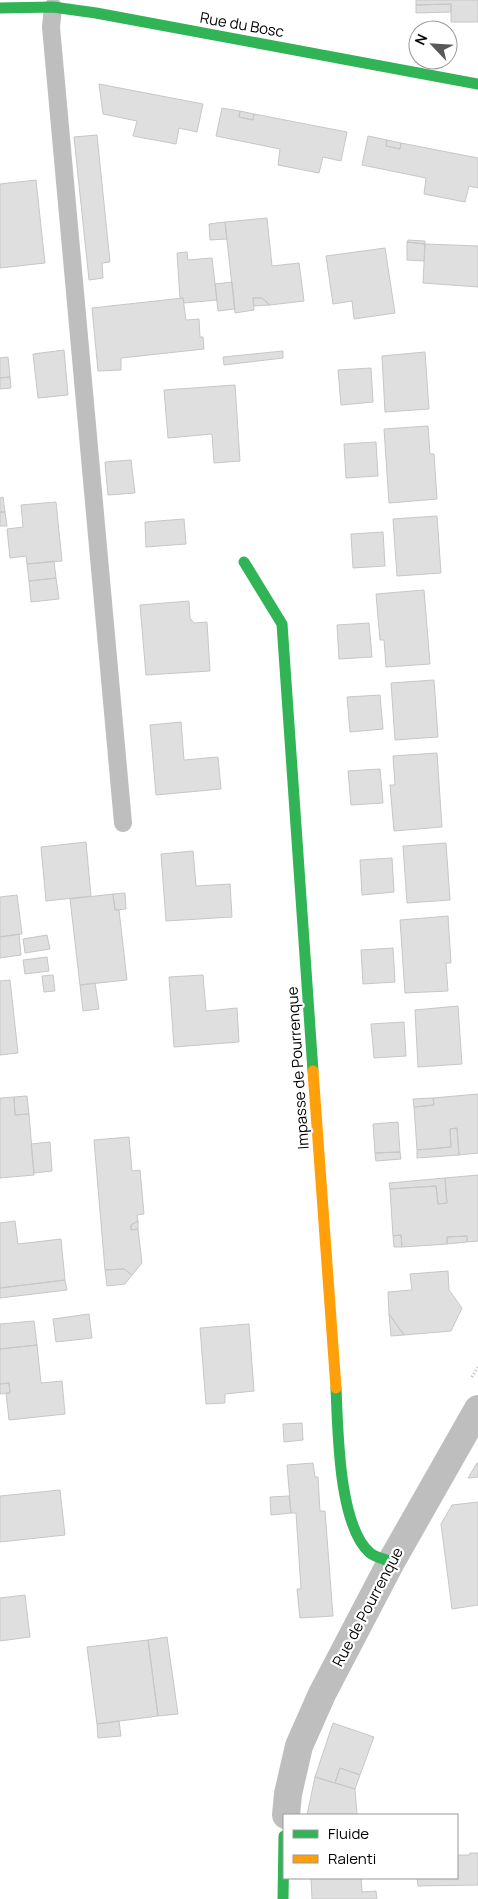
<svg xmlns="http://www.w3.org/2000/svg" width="478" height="1899" font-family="Manrope,sans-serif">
<rect width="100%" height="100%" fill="#fff"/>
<path fill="#dfdfdf" stroke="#c7c7c7" d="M416,0H478V22H451V4L416,5Z
M451,4V12L416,13V5Z
M99,84L203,104L197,132L179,128L176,144L133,136L137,121L103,114Z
M222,108L240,111L239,117L253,120L254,114L347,132L341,161L323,157L319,173L278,165L280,149L216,136Z
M240,111L254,114L253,120L239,117Z
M97,135L110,262L102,263L103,278L89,280L74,137Z
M368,136L387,140L386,146L400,149L401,143L478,158V188L469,186L465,202L424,194L426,178L362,165Z
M387,140L401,143L400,149L386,146Z
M36,180L45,263L0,268V184Z
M267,218L272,266L299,263L304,301L270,305L262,298H253L254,310L235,313L225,222Z
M225,222L227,239L210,240L209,224Z
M408,240L425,241V244L407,242Z
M407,242L425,244L424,261L407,260Z
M425,244L478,246V287L423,283Z
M385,248L395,313L354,319L352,301L333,304L326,256Z
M187,252L188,260L212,258L217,300L184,303L183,298H180L177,253Z
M232,282L235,309L218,311L215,284Z
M183,298L186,320L199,319L200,337H203L204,349L121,358V370L98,371L92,308Z
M253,298H262L270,305L254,306Z
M64,350L68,395L38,398L33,354Z
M283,351V358L224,365L223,357Z
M425,352L429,409L385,412L382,356Z
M8,357L10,377L0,378V358Z
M371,368L373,402L341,405L338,370Z
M10,377L11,388L0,389V378Z
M235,385L240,461L214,463L212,434L168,438L164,390Z
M428,426L430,454H434L437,499L389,503L384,429Z
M376,442L378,476L346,478L344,444Z
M131,460L135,493L108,495L105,462Z
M3,497L5,512H0V498Z
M56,502L62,561L27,564L26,556L10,558L7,529L23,527L21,505Z
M0,512H5L7,526H0Z
M437,516L441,573L397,576L393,519Z
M184,519L186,544L146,547L145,522Z
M383,532L385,566L353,568L351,534Z
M54,561L56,578L29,581L27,564Z
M56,578L59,599L31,602L29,581Z
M424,590L430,664L386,667L384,640H380L376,594Z
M189,601L190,618L194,623L207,622L210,671L146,675L140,605Z
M369,623L372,657L339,659L337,625Z
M434,680L438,737L395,740L391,683Z
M380,695L383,729L350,732L347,697Z
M181,722L184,760L218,757L221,789L156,795L150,725Z
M437,753L442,827L394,831L390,785H395L393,756Z
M380,769L383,803L351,805L348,771Z
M86,842L91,896L46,901L41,847Z
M446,843L450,900L407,903L403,846Z
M193,851L196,886L230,884L232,917L166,921L161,854Z
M392,858L394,892L362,895L360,860Z
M125,893L126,909L115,910L113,894Z
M113,894L115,910H119L127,980L80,985L70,899Z
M17,895L22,934L0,937V897Z
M448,916L451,963H446L448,991L405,993L400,920Z
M19,934L21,955L0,958V937Z
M47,935L50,949L25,953L23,939Z
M393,948L395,982L363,984L361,950Z
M47,957L49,971L25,974L23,960Z
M53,975L55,991L44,992L42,976Z
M203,975L206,1011L237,1008L239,1042L174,1047L169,977Z
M10,980L18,1053L0,1055V981Z
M95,983L99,1009L83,1011L80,985Z
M458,1006L462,1064L418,1067L415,1010Z
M404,1022L406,1056L374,1058L371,1024Z
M478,1094V1153L459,1155L457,1128L450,1129L451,1147L417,1150L414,1107L434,1105L433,1098Z
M27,1096L29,1114L15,1115L14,1097Z
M14,1097L15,1115L29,1114L34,1175L0,1178V1098Z
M433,1098L434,1105L414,1107L413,1099Z
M398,1122L400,1152L375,1153L373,1124Z
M457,1128L459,1155L417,1158V1150L451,1147L450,1129Z
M129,1137L132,1171L140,1170L144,1214L137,1215L138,1221L131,1225V1230L138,1229L142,1263L132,1275L124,1269L105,1270L94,1140Z
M50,1142L52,1171L34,1173L31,1144Z
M400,1152L401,1159L376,1161L375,1153Z
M478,1175V1241L467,1242V1236L447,1237V1244L402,1247L401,1235L393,1236L390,1189L436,1186L438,1204L447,1203L445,1178Z
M445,1178L447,1203L438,1204L436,1186L390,1189L389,1183Z
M15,1221L18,1244L61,1239L65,1280L0,1288V1223Z
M138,1221V1229L131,1230V1225Z
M401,1235L402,1247H394L393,1236Z
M467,1236V1242L447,1244V1237Z
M124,1269L132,1275L125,1284L107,1286L105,1270Z
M448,1271L449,1290L462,1308L451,1331L404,1335L389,1314L388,1292L412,1290L410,1274Z
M65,1280L67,1290L0,1298V1288Z
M89,1314L92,1338L56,1342L53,1319Z
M389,1314L404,1335L391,1336Z
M34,1321L37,1345L0,1349V1324Z
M249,1324L254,1391L225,1394V1403L206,1404L200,1328Z
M37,1345L41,1383L62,1381L65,1414L9,1420L6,1393H10L9,1383L0,1384V1349Z
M9,1383L10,1393L0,1394V1384Z
M302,1423L303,1440L284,1442L283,1424Z
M313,1463L315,1477H318L320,1511H325L333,1616L300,1618L297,1589H301L296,1513H291L287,1465Z
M477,1463H478V1477L468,1478Z
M60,1490L65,1535L0,1542V1496Z
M289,1496L291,1513L271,1515L270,1497Z
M478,1502V1605L452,1609L441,1524L452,1505Z
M25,1595L30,1637L0,1641V1598Z
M167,1637L178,1714L158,1716L148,1640Z
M148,1640L158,1716L97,1724L87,1647Z
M119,1721L121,1736L98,1738L97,1724Z
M333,1723L374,1737L360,1775L340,1768L335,1783L315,1777Z
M340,1768L360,1775L355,1789L335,1783Z
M315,1777L355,1789L357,1815H307Z
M470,1853H478V1885L418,1886L417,1878H457V1855H469Z
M311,1878H361L362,1892L376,1891L377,1899H312Z"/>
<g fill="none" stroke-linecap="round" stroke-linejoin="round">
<path stroke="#b9b9b9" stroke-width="3" stroke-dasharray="1 2.5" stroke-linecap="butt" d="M472,1377L478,1367"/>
<path stroke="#bebebe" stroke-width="18" d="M53,7L51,27L123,823"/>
<path stroke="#bebebe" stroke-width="28" d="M286,1815L288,1794L299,1746L322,1694L391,1562L478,1409"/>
<path stroke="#30b455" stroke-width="11" d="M0,8L53,7L96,13L478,84
M244,562L282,624L313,1071
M336,1388C338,1429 338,1525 370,1553C375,1557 385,1559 391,1562
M283,1899L284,1836"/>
<path stroke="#ff9f0a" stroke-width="11" d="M313,1071L336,1388"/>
</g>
<g text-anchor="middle" stroke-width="4.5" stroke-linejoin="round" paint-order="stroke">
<g font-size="15" fill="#000" stroke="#fff">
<text transform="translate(242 25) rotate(10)" y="5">Rue du Bosc</text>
<text transform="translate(298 1068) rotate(-94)" y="5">Impasse de Pourrenque</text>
<text transform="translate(368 1607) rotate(-62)" y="5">Rue de Pourrenque</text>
</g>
</g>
<rect x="283" y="1814" width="175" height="65" fill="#ffffff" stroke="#999999"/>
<rect x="293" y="1830" width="25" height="8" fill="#30b455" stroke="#999999"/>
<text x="328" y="1839" font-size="15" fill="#000000">Fluide</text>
<rect x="293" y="1855" width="25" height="8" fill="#ff9f0a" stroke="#999999"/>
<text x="328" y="1864" font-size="15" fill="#000000">Ralenti</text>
<g transform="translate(433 45) rotate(295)"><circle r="24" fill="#ffffff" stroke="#999999"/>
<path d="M0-4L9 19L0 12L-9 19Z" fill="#595959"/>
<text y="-8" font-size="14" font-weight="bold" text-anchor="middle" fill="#000000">N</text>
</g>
</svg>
